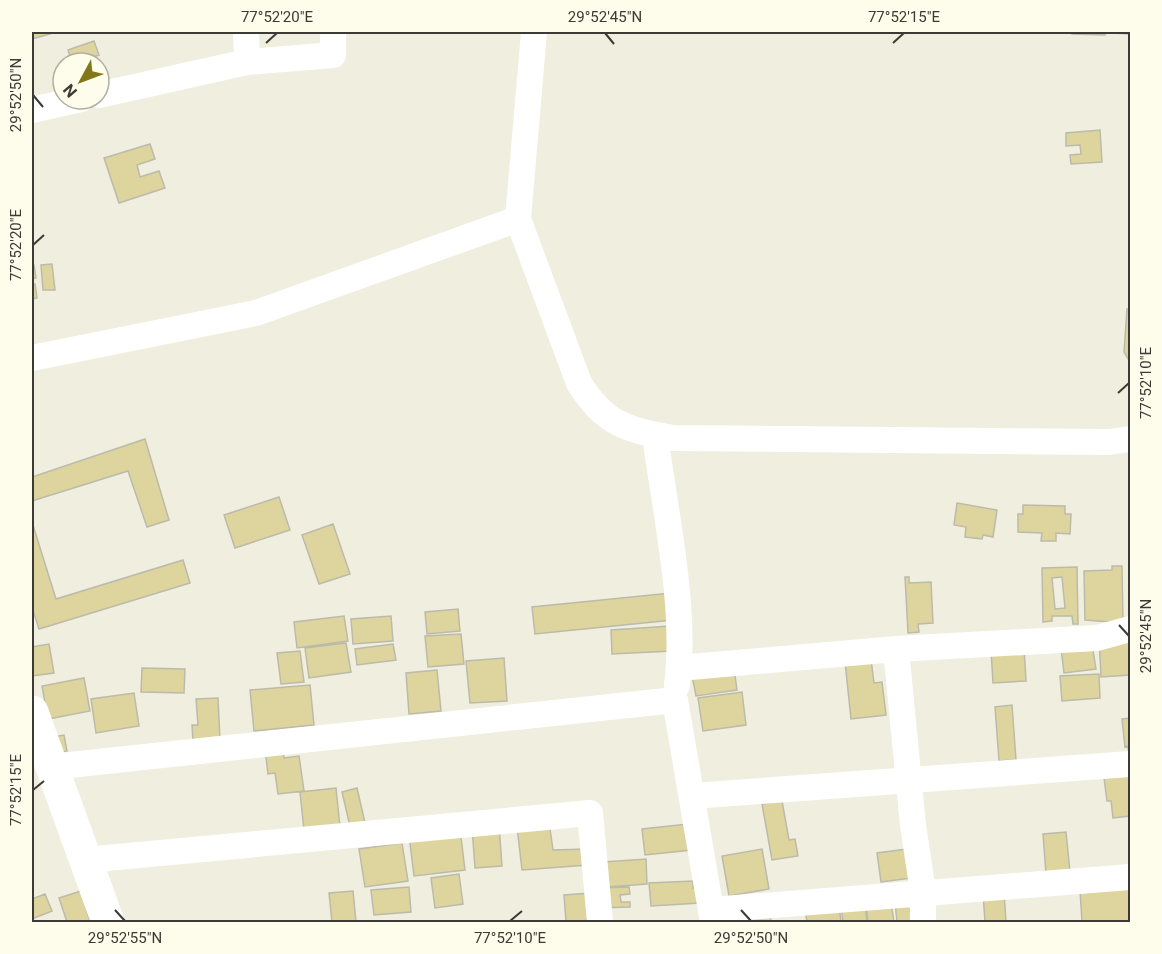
<svg xmlns="http://www.w3.org/2000/svg" width="1162" height="954" font-family="Roboto,sans-serif">
<rect width="100%" height="100%" fill="#f0eede"/>
<path fill="#ddd59d" stroke="#bcbaaa" stroke-width="1.5" fill-rule="evenodd" d="M32,32H49L50,34L32,39Z
M1072,32H1105V35L1072,34Z
M1112,32H1130V34L1112,33Z
M94,41L99,55L88,59L89,63H72L68,50Z
M1100,130L1102,162L1071,164L1070,155L1081,154L1080,145L1066,146V133Z
M150,144L155,159L137,165L140,177L159,171L165,188L119,203L104,158Z
M52,264L55,290H43L41,265Z
M32,265H34L36,278L32,279Z
M35,284L37,298L32,299V285Z
M1127,309H1130V362L1124,352Z
M145,439L169,520L147,527L128,471L32,501V477Z
M279,497L290,530L235,548L224,515Z
M957,503L997,510L993,537L983,535L982,539L965,537L966,527L954,525Z
M1023,505L1065,506V514H1071L1070,534L1056,533V541H1041L1042,533L1018,532V514H1023Z
M32,522L56,599L183,560L190,583L39,629L32,607Z
M333,524L350,574L319,584L302,535Z
M1112,566H1122L1123,623L1085,620L1084,571L1112,570Z
M1077,567L1078,624H1073L1072,616H1052V621L1043,622L1042,568ZM1062,577L1065,608L1055,609L1052,578Z
M905,577H909V583L931,582L933,623L918,624L919,632L908,633Z
M671,593L673,620L535,634L532,607Z
M458,609L460,631L427,634L425,612Z
M344,616L348,641L297,648L294,622Z
M391,616L393,641L353,644L351,619Z
M670,626L672,651L612,654L611,630Z
M461,634L464,664L428,667L425,636Z
M1129,636L1130,675L1101,677L1099,638Z
M346,643L351,672L309,678L305,648Z
M49,644L54,673L32,676V647Z
M393,644L396,660L357,665L355,649Z
M1092,644L1096,669L1064,673L1061,648Z
M1024,648L1026,681L993,683L991,650Z
M300,651L304,682L281,684L277,653Z
M504,658L507,701L470,703L466,661Z
M871,659L874,683L882,682L886,715L851,719L845,662Z
M142,668L185,669L184,693L141,692Z
M734,668L737,690L696,696L692,675Z
M437,670L441,711L409,714L406,673Z
M1099,674L1100,698L1062,701L1060,676Z
M84,678L90,711L48,719L42,686Z
M310,685L314,725L254,731L250,690Z
M742,692L746,725L703,731L698,698Z
M134,693L139,726L96,733L91,699Z
M218,698L220,740L193,741L192,725H198L196,699Z
M1012,705L1016,760L999,761L995,707Z
M1130,718V755H1129L1128,746L1125,747L1122,719Z
M64,735L67,751L50,754L47,738Z
M283,747L284,758L299,756L304,791L278,794L275,773L268,774L265,749Z
M1130,767V816L1113,818L1111,801H1107L1103,770Z
M336,788L340,827L304,830L300,792Z
M357,788L365,823L350,826L342,792Z
M782,801L789,840L795,839L798,856L772,860L762,804Z
M549,822L553,850L587,849L588,865L522,870L517,827Z
M688,824L692,850L645,855L642,829Z
M499,825L502,866L475,868L472,827Z
M460,829L465,870L414,876L409,835Z
M1066,832L1070,872L1046,874L1043,834Z
M402,843L408,881L365,887L359,849Z
M914,848L919,877L881,882L877,853Z
M762,849L769,889L729,896L722,856Z
M646,859L647,884L606,887L604,862Z
M459,874L463,904L435,908L431,878Z
M693,881V888H699L700,903L651,906L649,883Z
M1130,885V922H1082L1080,891Z
M409,887L411,912L374,915L371,890Z
M629,887L630,894L620,895L621,902H630V907L599,908L598,888Z
M81,891L90,922H67L59,898Z
M353,891L356,922H332L329,893Z
M1004,892L1006,922H985L983,893Z
M590,893L593,920L566,922L564,895Z
M45,894L52,911L32,919V899Z
M914,900L915,922H897L895,902Z
M891,902L894,922H868L866,905Z
M865,904L867,922H843L841,906Z
M839,905L841,922H807L805,909Z
M770,911L771,922H733L732,914Z"/>
<g fill="none" stroke-linecap="round" stroke-linejoin="round">
<path stroke="#fff" stroke-width="26" d="M246,32L247,62
M99,95L247,62L333,55V32
M32,110L81,99
M518,219L579,383C604,424 627,430 673,438L1109,442L1130,439
M32,358L256,313L518,219L534,32
M655,435C665,512 687,608 677,685
M896,649L1097,638L1130,629
M679,668L896,649L913,825L923,892V922
M51,767L675,700L713,922
M692,796L1130,764
M85,860L590,813L600,922
M711,910L1130,877"/>
<path stroke="#fff" stroke-width="33" d="M32,712L108,922"/>
</g>
<path fill="none" stroke="#3b3a34" stroke-width="2" d="M605,33L614,44M266,43L277,33M893,43L904,33M33,95L43,107M33,245L44,235M1118,393L1129,383M1119,625L1129,636M33,790L44,781M115,910L125,921M741,910L751,921M510,921L522,911"/>
<rect width="1162" height="954" fill="none" stroke="#fefceb" stroke-width="66"/>
<g transform="translate(81 81) rotate(229)"><circle r="28" fill="#fefceb" stroke="#b0aea2" stroke-width="1.5"/>
<path d="M0-4.5L10 22L0 15L-10 22Z" fill="#83771b"/>
<text y="-9" font-size="16" font-weight="bold" text-anchor="middle" fill="#3b3a34">N</text>
</g>
<rect x="33" y="33" width="1096" height="888" fill="none" stroke="#3b3a34" stroke-width="2"/>
<g font-size="15" text-anchor="middle" fill="#3b3a34">
<text x="277" y="22">77°52'20"E</text>
<text x="605" y="22">29°52'45"N</text>
<text x="904" y="22">77°52'15"E</text>
<text transform="translate(16 95) rotate(-90)" y="5">29°52'50"N</text>
<text transform="translate(16 245) rotate(-90)" y="5">77°52'20"E</text>
<text transform="translate(1146 383) rotate(-90)" y="5">77°52'10"E</text>
<text transform="translate(1146 636) rotate(-90)" y="5">29°52'45"N</text>
<text transform="translate(16 790) rotate(-90)" y="5">77°52'15"E</text>
<text x="125" y="943">29°52'55"N</text>
<text x="510" y="943">77°52'10"E</text>
<text x="751" y="943">29°52'50"N</text>
</g>
</svg>
